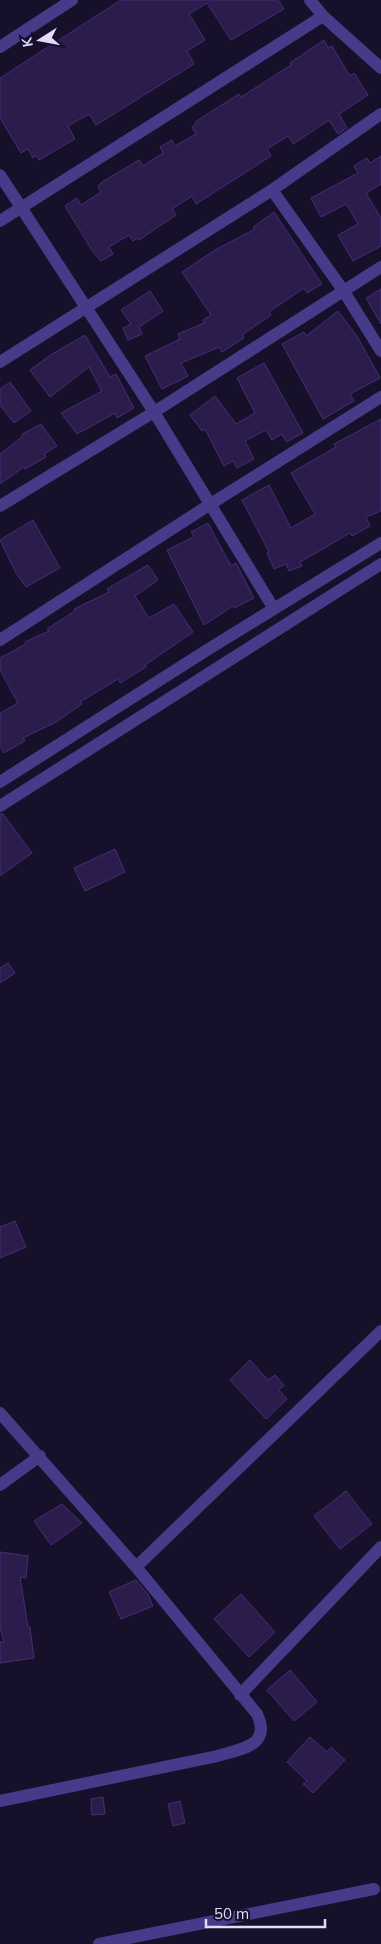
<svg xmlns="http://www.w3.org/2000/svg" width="381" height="1944" font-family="Mulish,sans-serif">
<rect width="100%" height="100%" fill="#17102a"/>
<path fill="#2b1c4b" stroke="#442e77" d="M121,0H278L284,9L231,40L207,3L189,14L205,40L187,51L194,64L96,125L89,114L68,126L75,139L39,160L36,155L33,158L28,149L21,153L0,118V78Z
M324,40L328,48L332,46L350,76L354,73L368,95L339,114L347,128L338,134L329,120L293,144L288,136L267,149L271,156L196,204L192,196L172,209L176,215L139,240L138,238L133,241L129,235L109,247L113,254L101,261L93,252L65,206L77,198L81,205L101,192L98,186L102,182L139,160L143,166L163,153L160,147L172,140L175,146L196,134L192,127L196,124L195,122L239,94L241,97L291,65L290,63Z
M381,156V184L366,193L381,218V246L353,261L338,235L358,224L346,204L321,217L311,198L358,173L354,166L367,158L370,163Z
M274,212L322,284L307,293L304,288L269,312L271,315L242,335L244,338L222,352L219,347L181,363L188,376L162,389L145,356L180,339L178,334L204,323L203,320L211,315L182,272L215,250L255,229L253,227Z
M381,289V324L366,298Z
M150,291L163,311L139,327L142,334L128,340L123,328L131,324L121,310Z
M338,311L357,336L380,378L350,394L354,401L323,419L282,344L304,332L306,336Z
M85,335L110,377L116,374L134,408L117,418L115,413L77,434L61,413L102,391L89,367L50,397L30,370L52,354Z
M264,363L303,433L286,442L282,434L272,440L266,430L245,441L254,459L237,468L233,461L224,466L205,429L202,431L190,415L215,396L236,424L255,413L237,378Z
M10,382L31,411L14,423L0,405V389Z
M381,419V511L366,517L370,526L352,536L350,533L300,562L302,566L289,571L286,564L274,569L267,553L269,552L242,500L269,485L291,528L315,514L291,473L336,447L334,444Z
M41,424L57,446L44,454L46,457L25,469L24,467L0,484V454L23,436L22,434Z
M33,520L60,568L26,587L16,573L0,540Z
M208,523L231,566L236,563L254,598L234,608L233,606L204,625L167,550L194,537L191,532Z
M148,565L158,580L135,596L149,618L174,604L193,632L145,665L146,667L120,683L118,679L80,702L82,704L56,722L23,738L25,741L4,753L0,746V713L18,703L0,670V658L26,644L25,642L49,631L47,629L75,611L74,609L109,592L107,589Z
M0,814H3L32,853L0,876Z
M115,849L125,872L85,891L74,868Z
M8,963L15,973L0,983V968Z
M15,1221L26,1247L0,1258V1227Z
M250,1360L268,1380L275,1375L284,1385L279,1390L287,1399L266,1419L230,1380Z
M346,1491L372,1524L340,1549L314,1516Z
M62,1504L82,1523L51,1545L34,1521Z
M0,1552L28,1556L26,1578L20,1577L28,1627H30L34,1658L0,1663V1642H4L0,1628Z
M136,1580L148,1594L153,1606L121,1619L109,1592Z
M241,1594L275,1632L249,1657L214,1619Z
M290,1670L317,1702L294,1721L267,1690Z
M310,1737L327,1752L331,1747L345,1760L313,1793L303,1784L307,1781L287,1762Z
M103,1797L105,1814L92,1815L91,1799Z
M180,1801L185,1823L173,1826L168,1804Z"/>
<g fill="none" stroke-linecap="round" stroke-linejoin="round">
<path stroke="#463b89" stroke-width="12" d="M310,0L323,16L381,68
M0,47L72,0
M0,175L154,412L274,609
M272,190L343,290L381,351
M0,221L323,16
M0,362L272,190L381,114
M0,506L154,412L381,267
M0,640L209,505L381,397
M0,782L207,650L381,543
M0,806L381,564
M0,1413L136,1567L257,1714C272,1746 241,1749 217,1756L0,1801
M0,1485L40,1456
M136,1567L381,1331
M240,1695L381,1547
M99,1944L374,1889"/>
</g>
<g transform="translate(40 40) rotate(259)" stroke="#17102a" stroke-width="4" paint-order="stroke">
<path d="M0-4L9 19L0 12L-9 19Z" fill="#e2d9ff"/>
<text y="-8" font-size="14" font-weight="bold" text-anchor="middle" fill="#e2d9ff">K</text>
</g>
<path d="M206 1919v8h119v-8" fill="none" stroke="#e2d9ff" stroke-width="2.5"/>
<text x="214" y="1919" font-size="15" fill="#e2d9ff" stroke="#17102a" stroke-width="4" paint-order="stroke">50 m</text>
</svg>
